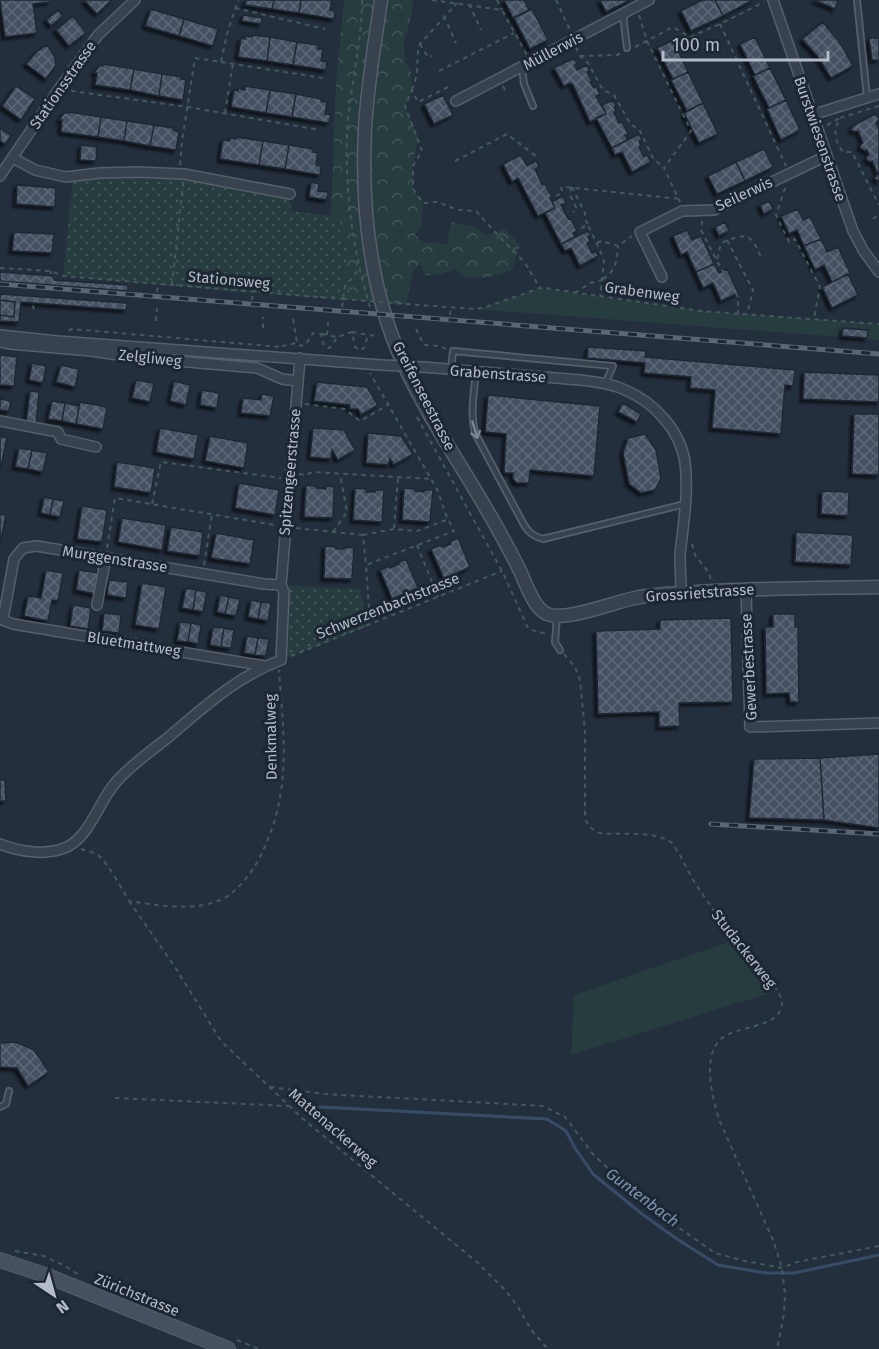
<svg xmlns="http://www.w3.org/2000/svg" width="879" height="1349" font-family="'Fira Sans',sans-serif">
<defs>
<pattern id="grass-dots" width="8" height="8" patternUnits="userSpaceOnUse" patternTransform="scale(1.5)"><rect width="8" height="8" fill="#263c3f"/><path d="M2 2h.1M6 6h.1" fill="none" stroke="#435659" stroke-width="1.8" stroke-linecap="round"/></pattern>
<pattern id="forest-crowns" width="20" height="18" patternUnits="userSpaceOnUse" patternTransform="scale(1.5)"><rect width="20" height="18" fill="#263c3f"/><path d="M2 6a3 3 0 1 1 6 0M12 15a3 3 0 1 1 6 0" fill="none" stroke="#435659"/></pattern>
<pattern id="building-cross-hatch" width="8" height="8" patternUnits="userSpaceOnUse" patternTransform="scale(1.5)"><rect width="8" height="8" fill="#455162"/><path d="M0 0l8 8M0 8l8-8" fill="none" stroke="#5d6877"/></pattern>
<filter id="shadow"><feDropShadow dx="-3" dy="3" stdDeviation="1.5" flood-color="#0009"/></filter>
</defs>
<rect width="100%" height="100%" fill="#242f3e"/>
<path fill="url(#grass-dots)" d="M138,172L290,194L291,211L331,216L339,220L349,252L339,299L253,293L63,276L73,177Z
M281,585L360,589L367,626L281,660Z"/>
<path fill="url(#forest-crowns)" d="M344,0H413L412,12L404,44L405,62L411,70L412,90L405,106L418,137L413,166V189L423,203L422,207V224L415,235L423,242L447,244L451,222L471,226L487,235L505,229L520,245L512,270C498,275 482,280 468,277C463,276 459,272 456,269L437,275H425L420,264L413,270L406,304L339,299L349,252L339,220L331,216L336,82Z"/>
<path fill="#263c3f" d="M540,288L701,311L879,324V340L474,309L483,308Z
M731,941L773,992L571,1055L574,995Z"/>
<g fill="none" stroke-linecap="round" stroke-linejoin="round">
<path stroke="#394c67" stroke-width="3" d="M302,1106L547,1119L566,1131L575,1148L593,1174L642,1214L677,1239L718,1265L766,1273H794L879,1255"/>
</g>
<path fill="url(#building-cross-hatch)" stroke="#1f2835" stroke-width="1.5" filter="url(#shadow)" d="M0,0H50V2L33,4L37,33L5,37Z
M84,0H112L97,14Z
M246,0H274L272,9L245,5Z
M274,0H301L299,13L272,9Z
M301,0H332L330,10L335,11L334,19L299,13Z
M504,0H524L529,10L513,18Z
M600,0H630L606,12Z
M702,0H715L723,16L691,31L681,11Z
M715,0H753L723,16Z
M814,0H838L835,9Z
M151,9L184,19L179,36L145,26Z
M532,9L548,40L530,49L514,18Z
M58,10L63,16L51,26L46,20Z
M243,15L262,18L261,24L242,21Z
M73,16L86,33L69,46L56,30Z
M184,19L218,29L213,46L179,36Z
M823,22L840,43L853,66L831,78L818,57L802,39Z
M253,35L270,37L267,61L238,57L241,38L245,39V36L252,37Z
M270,37L297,42L293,65L267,61Z
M755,37L770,68L755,75L740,44Z
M869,38H879V60H872Z
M673,40L688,72L673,79L657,48Z
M297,42L318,45V49H323L321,61L327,62L326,70L293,65Z
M47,45L55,57L56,65L46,79L26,64L37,51Z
M574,58L577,64L575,65L577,70L587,65L590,70L587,72L592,81L590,82L594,88L596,86L600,94L596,96L606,114L590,122L573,85L570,83L564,86L554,68Z
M103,64L134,69L130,90L95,85L97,73H94L99,66H103Z
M770,68L786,100L769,108L753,76Z
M134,69L162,74L159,96L130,90Z
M688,72L703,103L687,111L671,80Z
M162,74L182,77L181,79L186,80L183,100L159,96Z
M16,86L35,99L21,120L2,106Z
M245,86L270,90L266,113L231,107L234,90L238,91V88L245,90Z
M270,90L296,94L292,117L266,113Z
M296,94L321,99V101L327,102L325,114L331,115L329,123L292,117Z
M443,95L453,115L434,124L424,104Z
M613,100L616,106L614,107L616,111L614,112L619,123L622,122L628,134L625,135L628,140L612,148L596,118L606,114L602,105Z
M786,100L800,130L781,140L767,109Z
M703,103L718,134L699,143L684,113Z
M69,112L101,117L98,137L61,132L62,120H59L64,113H69Z
M875,114L879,118L878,121L876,123L879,129V182L874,178L878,174L872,161L870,162L866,159L867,156L869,155L867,150L865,151L860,148L861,144L863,143L858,131L856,132L851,130L853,126Z
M101,117L127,121L124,141L98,137Z
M127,121L154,125L150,146L124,141Z
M154,125L173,128V130L179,132L176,150L150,146Z
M0,128L11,136L5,144L0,141Z
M639,134L642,139L639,141L641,145L639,147L644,157L647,155L651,162L632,172L622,152L615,155L612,148Z
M236,137L263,141L259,165L220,159L223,140L230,141V138L236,139Z
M263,141L289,145L285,169L259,165Z
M81,145L97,147L96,161L80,160Z
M289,145L313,149V152L318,153L316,165L321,166L320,175L285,169Z
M764,149L773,167L745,181L736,162Z
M521,155L527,166L536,161L539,167L535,169L542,184L544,183L552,197L550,198L555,208L538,216L518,178L512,182L503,164Z
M736,162L745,181L717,194L708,176Z
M311,182L319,184L318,191L328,192L327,200L309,197Z
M17,185L56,188L55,207L16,204Z
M563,196L566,203L561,205L568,219L570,218L577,231L573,233L575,237L561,244L545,213L555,208L552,202Z
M769,201L773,209L764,214L760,205Z
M798,209L803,220L810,217L821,239L804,246L797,230L789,234L781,216Z
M725,222L729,231L719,236L715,227Z
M687,230L692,240L701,236L714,264L696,272L687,252L681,255L673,236Z
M588,231L591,235L588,237L590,241L587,243L592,253L596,251L598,256L580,266L571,248L565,251L561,244Z
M14,232L54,234L52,253L12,251Z
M821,239L827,252L838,247L850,273L832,282L824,265L815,270L804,246Z
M714,264L719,273L727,269L738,293L721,301L713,283L703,288L696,272Z
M0,272L53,276L54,280L128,285V291L0,281Z
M848,274L858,295L832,308L822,287Z
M0,294L127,303L126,310L21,302L19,322L0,321V315L14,317L15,302L0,300Z
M0,300L15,302L14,317L0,315Z
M843,328L868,330L867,338L842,336Z
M588,347L646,351L645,357L795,370L793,386L785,385L781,434L712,428L715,390L690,388L691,377L644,373L645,363L587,358Z
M0,355L17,357L14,386L0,385Z
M32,363L46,366L43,383L29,380Z
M61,365L79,369L75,387L56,382Z
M804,372L879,375V402L803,399Z
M136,380L154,383L150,402L132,398Z
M174,381L190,385L186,405L170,401Z
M317,382L367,387L378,405L361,415L358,409H349L350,405L314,401Z
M202,390L219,393L217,408L200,405Z
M30,391L39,392L36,424L26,423Z
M262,394L274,396L270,416L241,413L243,398L261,400Z
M488,395L600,406L594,476L530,470L529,483H517L513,479V473H504L506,434L485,432Z
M0,396H1L0,399L11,401L9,411L0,410Z
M52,401L65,403L62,421L48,419Z
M80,402L107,407L103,429L76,424Z
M65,403L79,406L76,424L62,421Z
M623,403L641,414L637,422L618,412Z
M854,414H879V475L852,474Z
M160,428L198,435L194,459L156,452Z
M313,428L344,430L355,450L338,460L332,450L331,459L310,457Z
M368,433L401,436L413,454L394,465L390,459L388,465L366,463Z
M645,434L656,450L661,478L655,490L641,493L629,484L623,453L628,438Z
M0,436L7,438L1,466L0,465Z
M210,436L248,443L244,468L205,461Z
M19,448L32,450L28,469L15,467Z
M32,450L47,453L43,472L28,469Z
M117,462L155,468L151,493L114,487Z
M239,483L279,490L275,515L235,508Z
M306,485L316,486V488L326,489V486L334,487L333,518L304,517Z
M355,488L366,489V492H375L376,490H384L382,522L353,520Z
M404,488L415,489V491L424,492V490H433L430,522L402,520Z
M822,491L849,492L848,516L821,514Z
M44,497L53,499L50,515L41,513Z
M53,499L64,501L60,517L50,515Z
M82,506L107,510L102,542L77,539Z
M0,514L6,515L1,540H0Z
M122,518L166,525L162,550L118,542Z
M171,527L203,532L200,556L167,551Z
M796,532L853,535L851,565L795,562Z
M216,533L254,540L250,564L211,558Z
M458,538L470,567L444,579L431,549L441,545L442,547L451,544L450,542Z
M325,546L336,547V549H345L346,547L354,548L352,579L324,578Z
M406,559L418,588L392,599L380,570L390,566V568L399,564V562Z
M46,570L63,573L58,601L52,600L48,621L24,616L28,596L41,598Z
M79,570L99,573L96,594L76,590Z
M109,580L128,582L126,598L107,595Z
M142,583L166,587L159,629L135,625Z
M186,588L196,590L193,610L182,608Z
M196,590L207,592L203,612L193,610Z
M220,595L229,597L225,614L217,612Z
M229,597L240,599L236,616L225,614Z
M251,600L261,602L258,619L248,617Z
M261,602L271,603L268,621L258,619Z
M73,605L91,608L88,629L70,626Z
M104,613L121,615L119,633L102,631Z
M773,614H795V627H798L799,702H790L789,693L766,694L765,627H773Z
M731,618L733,702L679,703L680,726L659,727V712L598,714L596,631L660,629V620Z
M180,622L191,623L188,642L177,641Z
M191,623L201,625L198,644L188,642Z
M213,627L224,628L221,647L210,645Z
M224,628L234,630L231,648L221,647Z
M247,636L258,638L255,655L244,653Z
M258,638L269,639L266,656L255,655Z
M879,754V828L824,820L820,758Z
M820,758L824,820L749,818L754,759Z
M0,780H5L6,801H0Z
M16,1042L34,1050L49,1072L28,1086L17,1068L0,1067V1043Z"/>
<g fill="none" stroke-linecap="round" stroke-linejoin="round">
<defs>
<path id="service" d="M857,0L867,97
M623,15L627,48
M522,67L524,84L533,106
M451,369L453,351L613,366L605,384
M476,372C474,393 470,413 475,433L523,523C528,532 533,536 543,539L685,504
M557,616L555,642L560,650
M0,1107L6,1104L9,1091"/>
<path id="minor" d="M773,0L853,231L863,250L879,272
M456,101L649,0
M812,115L879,94
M13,158L35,170L66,177L100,173L138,172L184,174L290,194
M0,176L59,89L98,35L135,0
M662,277L640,232L682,211L714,210L826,156
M0,335L58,341L381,365
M0,342L10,344L91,351L132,357L257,368L282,379L298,381
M423,367L580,380C595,382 611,383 625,390C654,402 680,430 685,462C689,493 683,525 680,555C680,567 681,580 681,592
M0,421L58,432L61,439L96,447
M746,589L750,727L879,723
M97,605L106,557
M0,619L13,624L265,666
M3,619L14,559L23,548L37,546L264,584L281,585
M0,844C20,852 47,856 67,847C90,836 99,801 116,782C130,766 148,753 165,740C203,708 234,678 281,660L284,592L281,585L300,358"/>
<path id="tertiary" d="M381,0C375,43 367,86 365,129C361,209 370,290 403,363C429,420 465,470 495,524C504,540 513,556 521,573C525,583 530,595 536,604C539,608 542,612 547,614C565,622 614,602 635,598C661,593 687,593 714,591C769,588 824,588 879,587"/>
<path id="secondary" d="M0,1260L45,1275L228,1349"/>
</defs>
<use href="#service" stroke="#565f6c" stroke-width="8"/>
<use href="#minor" stroke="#565f6c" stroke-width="12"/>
<use href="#tertiary" stroke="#565f6c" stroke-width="15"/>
<use href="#secondary" stroke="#565f6c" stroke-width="16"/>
<path stroke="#44595c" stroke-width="2" stroke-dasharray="4.5 4.5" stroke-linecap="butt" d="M362,0C362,40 352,80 348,119C343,179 352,250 370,307
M432,0L502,10L527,55
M497,0L502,10
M556,0L570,30
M469,4L481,30
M235,8L325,29
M639,15L647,41L691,131L664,168L680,202
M444,16L456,43
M720,24L786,166
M420,44L428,57L432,56
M576,47L580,56L588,63L603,90L614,95L631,125L639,129L654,160L664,167
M635,47L673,27L690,37L720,24L764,2
M580,56L617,55L622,53
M221,62L323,78
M439,71L514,33
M503,86L507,94
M448,87L418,102L412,90L405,106L422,151L413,166V189L423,203L438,202L458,210L476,211L495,232L525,263L540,288
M412,90L417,74L418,49L420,44L457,3
M71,91L188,107L320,130
M879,106L840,118C833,132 834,139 843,152H852L879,205
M225,113L233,63
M827,125L840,118
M455,161L507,134L537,157
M180,165L182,141L195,58L221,62L227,34L238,0
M571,187L570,195L577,209L573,212
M572,187L585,213V218L588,225
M785,188L776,215L789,242L795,239L820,287L814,318
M556,196L563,192L561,188L565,187L680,199
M873,219L879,214
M702,221L701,230L717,261L738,297V314
M581,228L588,225L603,257L604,262L602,280
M727,240L753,290L747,315
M597,243L601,241L618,246L632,236
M717,259L721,243C748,232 750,233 762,259
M0,268L51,271L63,276L343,299
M603,279C616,271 617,260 618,246
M50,283L51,271
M172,285L183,184
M157,292L158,284
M575,293L590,283L602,280L600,297
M29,297L35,311
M252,300L253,293
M406,304L474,309L483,308L540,288H545L701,311L879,324
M342,307L345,286L359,269
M450,315L451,307
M293,319L297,343
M156,321L157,308
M263,328V317
M416,329L424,345L439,346L447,349
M69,331L71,329L281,347
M352,332L368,335
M322,334L337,337
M327,335L328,322
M282,346L297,343L301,346L306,344L313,333L321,334L324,346L329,348L332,346L337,337L352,332L355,347L360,350L364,348L368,335L379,336
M305,404L345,409L360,421L388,405
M417,417L502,571L528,628L539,633L549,632
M299,474L305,475L313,472L431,479
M152,504L161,462L281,478
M296,528L363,535L366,565
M394,528L398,477
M333,532L347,512L340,474
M363,535L394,529L417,531L449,519
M692,544L695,555L709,573L711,580
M417,545L438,597
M107,548L115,498L275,525
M204,565L212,514
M369,608L366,565L454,531L445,513L438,491L370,373
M564,654L575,667L580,680L585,731V815C586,825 591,829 599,833C622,836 652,829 672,843C681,855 687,870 695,883C711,907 728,930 747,953C756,964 783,990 782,1005C779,1029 736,1025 721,1039C701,1056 713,1101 720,1122L773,1240L782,1268L785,1295L784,1314L777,1349
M291,656L502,571
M81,849C87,851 94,852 99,856C109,865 122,889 129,901C156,905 188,911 215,902C229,898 238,888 247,877C257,865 263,851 269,837C291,780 283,729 279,670
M129,901L175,967L221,1041L303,1119L478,1263L506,1291L518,1307L532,1331L548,1349
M270,1087L325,1094L543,1106L565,1117L593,1154L645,1204L715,1253L745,1261L782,1268L797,1262L879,1246
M115,1098L289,1106
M15,1251L44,1256L67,1267L79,1275
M237,1340L259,1349"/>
<use href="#service" stroke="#38414e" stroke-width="4.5"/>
<use href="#minor" stroke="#38414e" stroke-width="9"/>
<use href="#tertiary" stroke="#38414e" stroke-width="12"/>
<use href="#secondary" stroke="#465061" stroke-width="14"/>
<defs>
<path id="rail" d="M0,284L879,354
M711,824L879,834"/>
</defs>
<use href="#rail" stroke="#5a6575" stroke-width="5"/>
<use href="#rail" stroke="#1d2633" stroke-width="3" stroke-dasharray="9" stroke-linecap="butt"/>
<defs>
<path id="minor-bridge" d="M381,365L423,367"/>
</defs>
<use href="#minor-bridge" stroke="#565f6c" stroke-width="12" stroke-linecap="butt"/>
<path stroke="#44595c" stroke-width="2" stroke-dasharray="4.5 4.5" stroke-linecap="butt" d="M343,299L406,304"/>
<use href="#minor-bridge" stroke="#38414e" stroke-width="9"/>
</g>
<defs><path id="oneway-shaft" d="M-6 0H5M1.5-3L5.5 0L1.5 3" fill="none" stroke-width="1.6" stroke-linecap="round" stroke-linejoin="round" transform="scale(1.5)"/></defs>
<use stroke="#7c8592" href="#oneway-shaft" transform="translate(475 430) rotate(73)"/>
<g text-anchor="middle" stroke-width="6" stroke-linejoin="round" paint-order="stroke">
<g font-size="15" fill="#b4bcc9" stroke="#1d2633">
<text transform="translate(553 51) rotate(-28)" y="5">Müllerwis</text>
<text transform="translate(63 85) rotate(-55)" y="5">Stationsstrasse</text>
<text transform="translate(820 139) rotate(71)" y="5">Burstwiesenstrasse</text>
<text transform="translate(744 194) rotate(-25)" y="5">Seilerwis</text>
<text transform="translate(229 280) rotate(5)" y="5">Stationsweg</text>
<text transform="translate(642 292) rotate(8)" y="5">Grabenweg</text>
<text transform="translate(150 358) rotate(6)" y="5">Zelgliweg</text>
<text transform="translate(498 374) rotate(4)" y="5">Grabenstrasse</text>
<text transform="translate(424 396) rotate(63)" y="5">Greifenseestrasse</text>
<text transform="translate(290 472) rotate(-85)" y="5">Spitzengeerstrasse</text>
<text transform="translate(115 559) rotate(9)" y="5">Murggenstrasse</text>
<text transform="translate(700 593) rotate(-4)" y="5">Grossrietstrasse</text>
<text transform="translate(388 606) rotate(-22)" y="5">Schwerzenbachstrasse</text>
<text transform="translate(134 644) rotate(9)" y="5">Bluetmattweg</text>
<text transform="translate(749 667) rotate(-93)" y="5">Gewerbestrasse</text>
<text transform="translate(271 737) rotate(-91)" y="5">Denkmalweg</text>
<text transform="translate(744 949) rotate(52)" y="5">Studackerweg</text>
<text transform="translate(333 1128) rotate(41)" y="5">Mattenackerweg</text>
<text transform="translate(137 1295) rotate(22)" y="5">Zürichstrasse</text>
</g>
<g font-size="16" font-style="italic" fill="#7c92b1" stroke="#1d2633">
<text transform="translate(643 1197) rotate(37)" y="6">Guntenbach</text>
</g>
</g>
<g transform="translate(54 1295) rotate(144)" stroke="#1d2633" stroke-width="4.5" paint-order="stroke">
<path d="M0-4.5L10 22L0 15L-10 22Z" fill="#b4bcc9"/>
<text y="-9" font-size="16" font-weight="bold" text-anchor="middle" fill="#b4bcc9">N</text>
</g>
<path d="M663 51v9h165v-9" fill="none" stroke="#b4bcc9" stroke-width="3"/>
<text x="672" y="51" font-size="18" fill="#b4bcc9" stroke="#1d2633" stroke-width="4.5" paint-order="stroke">100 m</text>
</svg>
